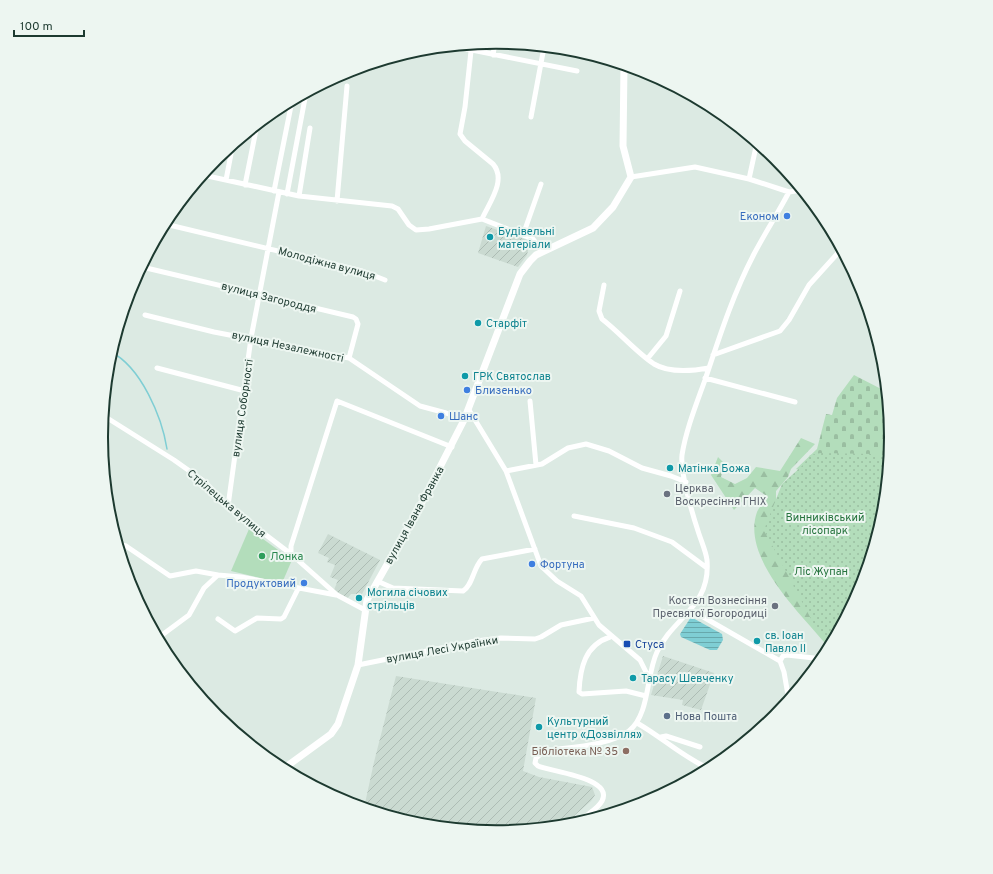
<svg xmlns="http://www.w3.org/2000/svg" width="993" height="874" font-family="Overpass,sans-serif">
<defs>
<pattern id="industrial-furrows" width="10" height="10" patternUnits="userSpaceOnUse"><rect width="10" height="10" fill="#cadad1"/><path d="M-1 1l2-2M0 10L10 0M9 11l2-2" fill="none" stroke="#adbcb4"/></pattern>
<pattern id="forest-firs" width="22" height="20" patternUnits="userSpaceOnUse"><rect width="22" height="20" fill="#b3ddbb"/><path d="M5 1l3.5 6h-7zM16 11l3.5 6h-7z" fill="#9abea1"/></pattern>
<pattern id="cemetery-stones" width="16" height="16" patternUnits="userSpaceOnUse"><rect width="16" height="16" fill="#b3ddbb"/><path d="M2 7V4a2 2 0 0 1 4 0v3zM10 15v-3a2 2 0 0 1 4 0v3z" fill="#9abea1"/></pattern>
<pattern id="park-dots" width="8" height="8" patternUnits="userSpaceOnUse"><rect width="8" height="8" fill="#b3ddbb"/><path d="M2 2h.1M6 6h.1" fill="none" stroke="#9abea1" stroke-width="1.8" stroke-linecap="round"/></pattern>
<pattern id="water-rules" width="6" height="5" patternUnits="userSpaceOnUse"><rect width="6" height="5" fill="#7fced4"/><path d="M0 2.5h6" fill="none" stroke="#67a8ac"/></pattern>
</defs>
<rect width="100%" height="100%" fill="#dceae3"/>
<path fill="url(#industrial-furrows)" d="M486,226L530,241L527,255L518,267L478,253Z
M328,534L380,560L362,594H351L347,599L334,590L338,580L330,577L335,565L327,562L329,558L318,553Z
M663,656L714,673L701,710L682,705L683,700L651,695Z
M396,676L536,698L523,771L539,777L592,787L595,795L591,801L575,815L569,825L496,832L419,824L364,808L374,762Z"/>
<path fill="url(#forest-firs)" d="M801,438L815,444L791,469L788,477L776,491V499L820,528L884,514L861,588L830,647L825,643C799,612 741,557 757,512C759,507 765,502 768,497L755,488L734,510L711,475L718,457L724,463L721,477L735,484L747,478L756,467L780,471Z"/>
<path fill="url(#cemetery-stones)" d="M854,375L887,392L891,437L886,497L796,469L817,449L826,414L832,415L837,398Z"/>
<path fill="url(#park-dots)" d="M821,453L873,454L889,458L884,514L861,588L832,643L818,632L764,530L782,484L803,465L810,455Z"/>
<path fill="#b3ddbb" d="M249,529L292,560L282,583L231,571Z"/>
<path fill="url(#water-rules)" d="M691,617L722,634L723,640L717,650H710L681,637L680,634Z"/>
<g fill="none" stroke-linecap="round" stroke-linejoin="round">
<path stroke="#7fced4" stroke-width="1.5" d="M111,352C141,367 162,417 167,449"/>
<path stroke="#fff" stroke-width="5" d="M452,46L577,71
M471,51L465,107L460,134L465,141L493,164C507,180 489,203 482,219
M493,55L495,42
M531,117L544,47
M203,175L299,196L392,206L398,209L409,225L416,230L429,229L482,219L533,239L543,252
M631,177L695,167L749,179L789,192L802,190
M749,179L757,142
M226,180L231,154L230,150L228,149
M245,185L257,125
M274,191L292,101
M287,194L306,93
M299,196L310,128
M337,201L347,86
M165,224L362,271L385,280
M523,235L541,184
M142,267L353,317L356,319L358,324L349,358
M604,285L599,311L602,319C619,332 637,353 654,364C669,373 692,371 709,368
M145,315L214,332L349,358L420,406L446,413L464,420
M713,355L780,331L789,320L809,285L837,254L840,246
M648,358L666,336L680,291
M157,368L245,391
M705,378L795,402
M530,401L536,465
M469,410L506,471L541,566L557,581L581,596L599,625L640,660L648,676
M104,416L174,460L205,482L228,506L291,554L337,595L365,610
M506,471L542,464L568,448L586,444L609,451L642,468L671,476L686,482
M228,506L251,338L279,192
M574,516L634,528L672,542L707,568
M118,544L126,546L170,576L196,571L218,575
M291,554V546L337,401L452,447
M377,581L393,588L463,591C473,585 473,568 482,559L535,549
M691,610L780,661L783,656L787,655L823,659
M218,619L235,631L257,618L281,619L284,617L298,589
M610,637C585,645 580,668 579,692L582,694L626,691L646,696
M158,638L189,615L204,588L218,575L241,577L336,595
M780,661L784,672L789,701
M358,665L476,641L501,638L535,639L541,637L561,625L594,618
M637,723C662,737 682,757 710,769
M661,737L666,736L700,747
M257,745L270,760
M580,822C586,814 597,810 602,801C614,778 552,772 538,766L535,763L536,758L544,751C569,747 609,746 629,731C650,714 646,675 657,652C673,617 711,607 707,560C706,552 702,543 699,534C693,516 680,473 682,455C686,430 696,405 705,380C719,338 733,294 754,254C765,233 778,213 789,192"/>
<path stroke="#fff" stroke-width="7" d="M283,769L331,734L338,724L358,665L367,600L418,510L464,420L520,274L530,261L536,255L593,228L613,207L631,177L623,146L624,65"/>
</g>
<g fill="#3f7fe0" stroke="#edf6f1" stroke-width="1.5">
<circle cx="787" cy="216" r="4"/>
<circle cx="467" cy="390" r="4"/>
<circle cx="441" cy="416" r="4"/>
<circle cx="532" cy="564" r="4"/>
<circle cx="304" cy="583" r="4"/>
</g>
<g fill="#0f9aa8" stroke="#edf6f1" stroke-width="1.5">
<circle cx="490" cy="237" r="4"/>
<circle cx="478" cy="323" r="4"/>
<circle cx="465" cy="376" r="4"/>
<circle cx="670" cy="468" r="4"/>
<circle cx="359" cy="598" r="4"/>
<circle cx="757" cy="641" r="4"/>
<circle cx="633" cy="678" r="4"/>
<circle cx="539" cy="727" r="4"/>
</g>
<g fill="#6b7280" stroke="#edf6f1" stroke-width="1.5">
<circle cx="667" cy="494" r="4"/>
<circle cx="775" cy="606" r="4"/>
</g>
<circle fill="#2e9e5b" stroke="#edf6f1" stroke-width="1.5" cx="262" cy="556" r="4"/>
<rect fill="#1a4fb4" stroke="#edf6f1" stroke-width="1.5" x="623" y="640" width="8" height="8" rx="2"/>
<circle fill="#5c6f8a" stroke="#edf6f1" stroke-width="1.5" cx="667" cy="716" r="4"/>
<circle fill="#8d6e63" stroke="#edf6f1" stroke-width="1.5" cx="626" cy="751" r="4"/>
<g text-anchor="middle" stroke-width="4" stroke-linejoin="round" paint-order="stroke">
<g font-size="11" fill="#366cbe" stroke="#edf6f1" text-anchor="start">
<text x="779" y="220" text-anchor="end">Економ</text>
<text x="475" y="394">Близенько</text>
<text x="449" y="420">Шанс</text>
<text x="540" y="568">Фортуна</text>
<text x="296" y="587" text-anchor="end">Продуктовий</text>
</g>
<g font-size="11" fill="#0d838f" stroke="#edf6f1" text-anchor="start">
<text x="498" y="235">Будівельні<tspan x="498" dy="13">матеріали</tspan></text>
<text x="486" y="327">Старфіт</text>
<text x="473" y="380">ГРК Святослав</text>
<text x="678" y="472">Матінка Божа</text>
<text x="367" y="596">Могила січових<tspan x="367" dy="13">стрільців</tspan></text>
<text x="765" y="639">св. Іоан<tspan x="765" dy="13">Павло ІІ</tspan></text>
<text x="641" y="682">Тарасу Шевченку</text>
<text x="547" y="725">Культурний<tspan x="547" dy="13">центр «Дозвілля»</tspan></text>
</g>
<g font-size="11" fill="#1d3a30" stroke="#edf6f1">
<text transform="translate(327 263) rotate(15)" y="4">Молодіжна вулиця</text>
<text transform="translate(269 297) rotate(14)" y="4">вулиця Загороддя</text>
<text transform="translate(288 346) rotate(12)" y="4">вулиця Незалежності</text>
<text transform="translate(242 408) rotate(-82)" y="4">вулиця Соборності</text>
<text transform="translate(227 503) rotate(40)" y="4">Стрілецька вулиця</text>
<text transform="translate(414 515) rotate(-61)" y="4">вулиця Івана Франка</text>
<text transform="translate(442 649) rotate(-10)" y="4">вулиця Лесі Українки</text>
</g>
<g font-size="11" fill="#5b616d" stroke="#edf6f1" text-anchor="start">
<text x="675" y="492">Церква<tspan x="675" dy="13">Воскресіння ГНІХ</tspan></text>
<text x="767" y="604" text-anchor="end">Костел Вознесіння<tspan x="767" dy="13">Пресвятої Богородиці</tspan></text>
</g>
<g font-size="11" fill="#25733d" stroke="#edf6f1">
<text x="825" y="521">Винниківський<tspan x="825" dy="13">лісопарк</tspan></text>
<text x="821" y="575">Ліс Жупан</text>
</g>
<g font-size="11" fill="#27864d" stroke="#edf6f1" text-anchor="start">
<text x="270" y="560">Лонка</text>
</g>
<g font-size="11" fill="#164399" stroke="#edf6f1" text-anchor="start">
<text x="635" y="648">Стуса</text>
</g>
<g font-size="11" fill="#4e5e75" stroke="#edf6f1" text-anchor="start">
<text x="675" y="720">Нова Пошта</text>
</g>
<g font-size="11" fill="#785e54" stroke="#edf6f1" text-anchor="end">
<text x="618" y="755">Бібліотека № 35</text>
</g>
</g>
<path d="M0 0H993V874H0ZM108 437a388 388 0 1 1 776 0a388 388 0 1 1-776 0Z" fill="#edf6f1" fill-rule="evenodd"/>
<path fill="none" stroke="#1d3a30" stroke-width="2" d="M108 437a388 388 0 1 1 776 0a388 388 0 1 1-776 0Z"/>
<path d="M14 30v6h70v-6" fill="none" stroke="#1d3a30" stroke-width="2"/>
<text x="20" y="30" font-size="12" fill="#1d3a30" stroke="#edf6f1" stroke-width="3" paint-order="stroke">100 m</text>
</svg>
